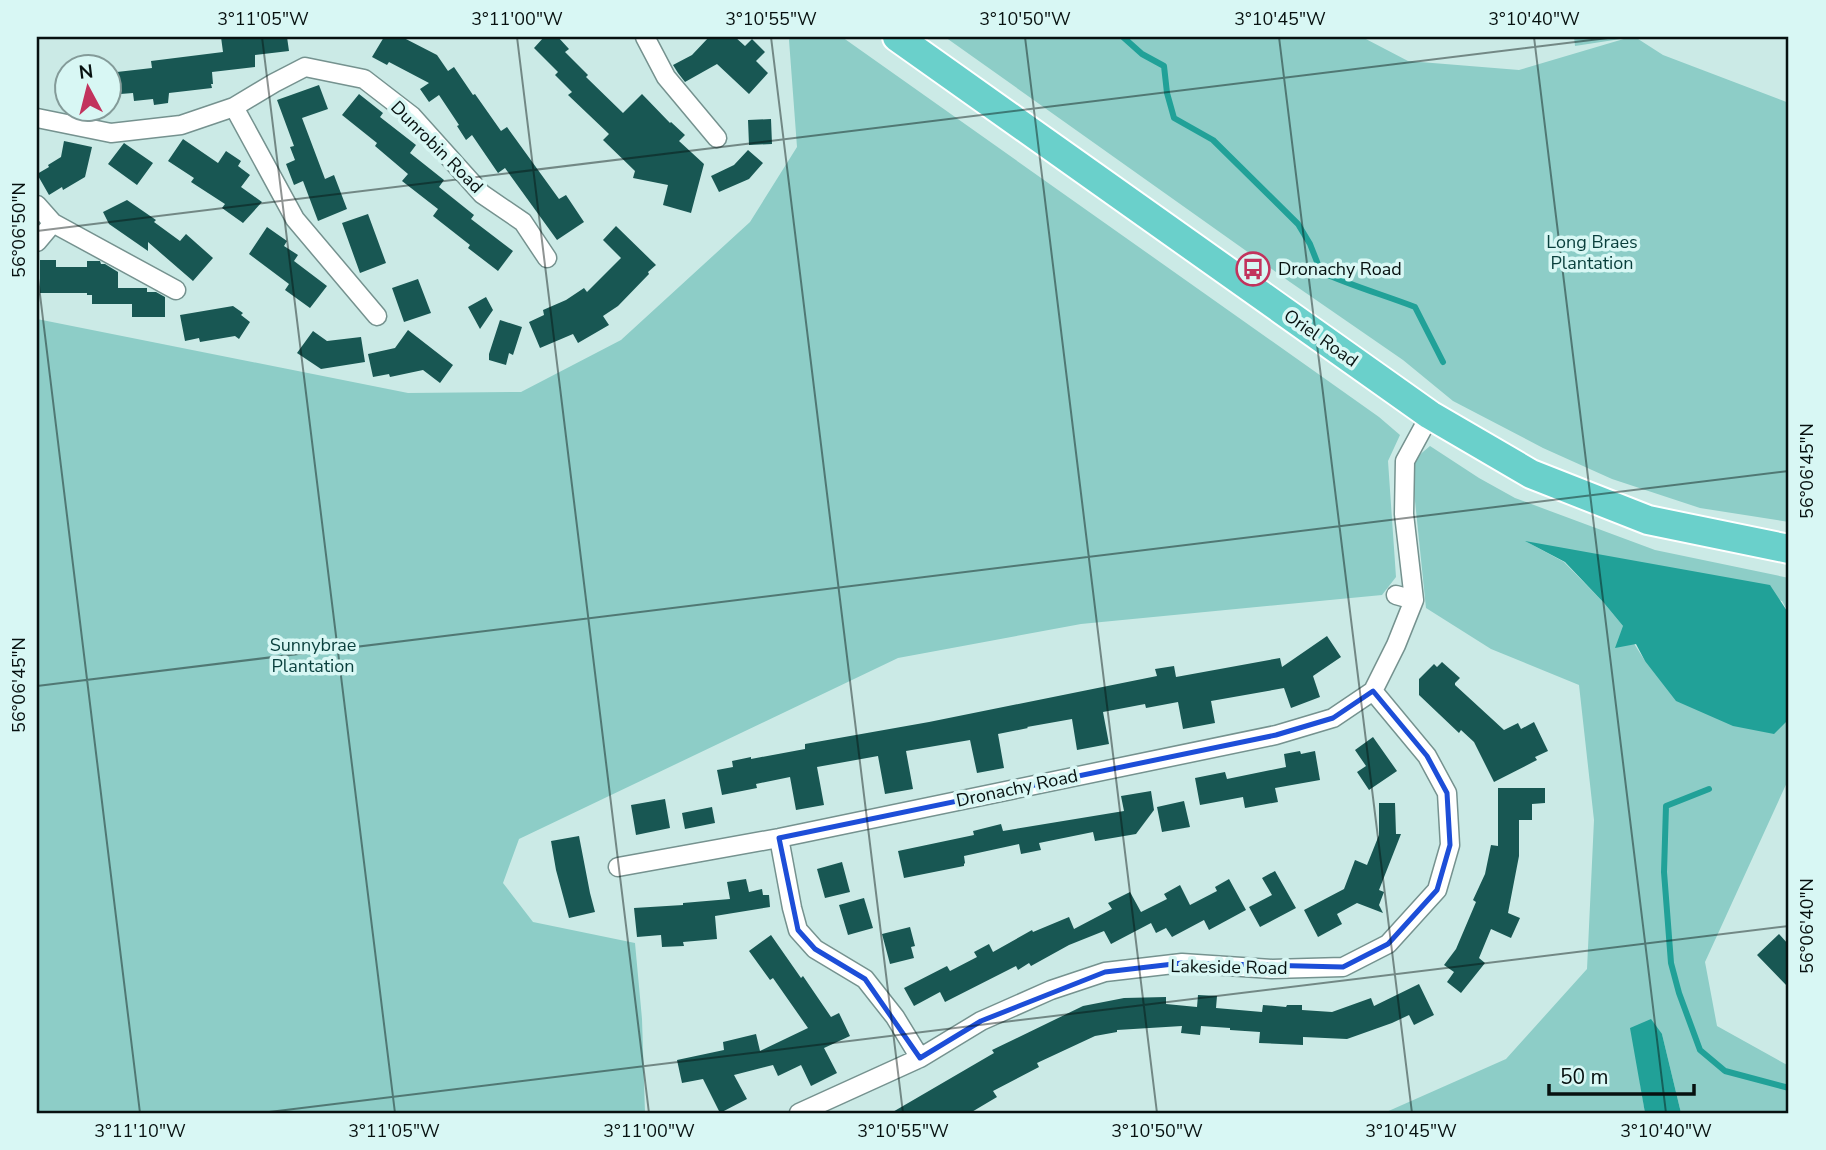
<svg xmlns="http://www.w3.org/2000/svg" width="1826" height="1150" font-family="'Nunito Sans',sans-serif">
<rect width="100%" height="100%" fill="#cbeae6"/>
<path fill="#8dcdc7" d="M791,37H842L1379,417L1400,435L1388,461L1396,577L1382,595L1081,624L898,658L519,839L503,883L533,922L635,943L642,1019L645,1113H37V319L408,393L521,392L621,340L750,222L797,147L789,40Z
M945,37H1362L1408,61L1519,70L1627,38L1575,46L1574,37H1628V38L1635,37L1663,55L1789,103V522L1700,508L1612,479L1543,448L1453,401L1403,360L1290,282Z
M1430,446L1479,478L1515,498L1655,550L1789,578V614L1782,601L1527,542L1564,562L1604,603L1623,626L1645,661L1784,723L1789,719V778L1705,962L1717,1026L1789,1066V1113H1681L1662,1034L1639,1076L1645,1113H1384L1506,1059L1587,969L1594,820L1579,685L1491,649L1426,608L1411,462Z"/>
<path fill="#21a198" d="M1525,541L1770,585L1789,614V719L1774,734L1733,726L1676,701L1645,661L1636,644L1615,648L1623,626L1604,603L1565,562Z
M1651,1019L1662,1034L1681,1113H1645L1630,1028Z"/>
<g fill="none" stroke-linecap="round" stroke-linejoin="round">
<path stroke="#21a198" stroke-width="6" d="M1123,37L1142,54L1164,66L1167,93L1174,118L1213,140L1298,224L1310,244L1321,272C1352,286 1384,295 1415,307L1443,362
M1709,789L1666,806L1664,872L1671,963L1679,993L1700,1050L1725,1071L1789,1088"/>
</g>
<path fill="#185753" d="M221,37H287L289,51L255,55V67L212,72L213,84H211L212,88L169,93L168,103L154,105L153,99L134,101L133,93L108,95V73L152,68L151,61L223,52Z
M384,37H402L437,55L448,71L454,67L473,95L475,94L501,131L507,127L559,199L566,195L584,222L557,240L505,168L498,173L472,135L466,140L457,126L459,125L439,95L429,102L420,89L429,83L389,62L387,65L372,57Z
M544,37H558L569,49L565,52L588,75L586,77L623,113L642,94L670,123L671,122L685,135L679,141L704,164L691,213L663,205L668,185L633,178L635,171L603,140L609,134L568,95L572,92L555,75L558,72L534,48Z
M709,37H735L745,46L752,39L765,52L756,61L768,73L749,94L717,64L685,82L678,73L673,65L692,55Z
M319,85L328,109L302,118L325,179L334,175L347,209L318,221L303,181L294,185L286,164L295,160L290,147L294,146L277,100Z
M359,94L383,113L380,117L416,145L410,153L444,180L439,187L474,215L471,219L513,251L498,271L468,248L470,245L433,216L438,209L402,181L408,174L375,146L377,143L342,115Z
M771,119L772,144L749,145L748,120Z
M183,139L218,163L226,151L241,161L238,166L250,175L241,187L262,202L243,223L222,208L225,204L191,182L194,178L168,161Z
M64,141L92,147L85,177L63,190L62,187L49,195L37,174L49,167L48,165L61,157Z
M124,143L153,163L137,185L108,164Z
M748,150L763,163L749,179L719,192L711,176L734,165Z
M127,200L156,220L154,222L180,241L186,234L213,258L193,281L148,242V251L109,224L103,212Z
M368,214L386,263L360,273L342,223Z
M616,226L656,265L648,272L649,274L618,306L603,316L609,325L578,343L573,334L540,348L529,322L544,315L543,310L566,300L584,288L587,292L621,258L603,240Z
M267,227L287,241L284,246L298,255L294,261L327,286L310,308L285,290L289,284L249,254Z
M40,260H56V267H87V261H100L101,264H105L118,272V288H147V292H156L165,297V317H132V304H92V295H87V293H40Z
M418,279L431,313L404,322L392,288Z
M486,297L493,310L480,329L468,307Z
M233,306L243,313L241,315L250,322L239,339L235,336L200,342L199,338L185,341L180,315Z
M500,320L522,327L513,355L509,353L506,365L489,360V354Z
M408,330L453,365L440,383L423,370L390,377L389,374L373,377L368,354L395,348Z
M313,331L327,341L361,337L365,362L321,369L297,353Z
M1327,636L1341,657L1313,676L1320,697L1291,708L1284,688L1211,701L1215,723L1183,729L1178,702L1146,708L1145,704L1103,712L1109,744L1077,750L1072,719L1027,727L1028,728L998,734L1004,768L977,773L970,740L906,751L913,789L885,794L878,756L817,767L824,805L796,810L790,777L756,784L757,788L722,795L717,770L733,767L732,761L751,757V759L805,749V744L929,722L1157,676L1155,669L1174,666L1176,677L1280,658L1282,667Z
M1442,662L1460,678L1455,683V685L1504,730L1518,723L1521,729L1534,722L1548,751L1535,757L1537,760L1494,782L1474,742L1461,730L1459,733L1419,695V679L1434,664L1437,667Z
M1373,737L1397,771L1369,790L1357,772L1366,766L1355,750Z
M1300,751L1301,754L1315,751L1320,780L1275,788L1278,802L1245,808L1243,797L1200,805L1195,778L1225,772L1227,779L1286,767L1284,754Z
M1498,788H1545V803L1532,804V820H1519V856L1508,913L1520,918L1511,938L1491,929L1479,958L1485,963L1461,993L1447,982L1454,972L1444,965L1456,949L1476,902L1473,900L1485,874L1491,845L1498,846Z
M1151,791L1154,810L1136,834L1095,841L1093,832L1039,843L1041,850L1021,854L1019,844L964,856L965,863L964,864V866L904,878L898,851L974,835L973,831L1001,824L1003,831L1124,811L1121,796Z
M665,799L670,828L636,835L631,805Z
M1184,801L1190,827L1162,832L1157,807Z
M1379,803H1395L1396,834H1401L1379,890L1384,892L1379,905L1383,913L1357,903L1337,914L1342,924L1318,937L1304,910L1344,889L1355,860L1367,865L1379,835Z
M712,807L715,823L685,829L682,813Z
M579,836L590,893L595,912L569,918L556,870L551,841Z
M842,862L850,892L825,898L817,869Z
M1275,871L1296,908L1260,927L1249,907L1272,895L1262,878Z
M746,879L749,892L762,889L763,895H769L770,907L715,916L717,939L683,942L684,946L662,947L661,935L637,937L634,908L683,905V903L730,899L727,882Z
M1229,879L1246,910L1209,930L1204,920L1172,937L1166,928L1156,933L1151,923L1111,944L1104,931L1069,945L1031,966L1029,963L1018,970L1016,966L945,1002L940,992L914,1006L904,988L947,966L950,971L977,957L974,952L989,944L993,952L1032,930L1033,932L1069,917L1074,929L1112,909L1108,903L1130,892L1141,912L1167,899L1164,894L1180,885L1190,905L1217,891L1215,887Z
M864,898L873,928L848,935L839,905Z
M910,927L915,946L911,947L914,958L890,964L882,934Z
M1779,934L1789,945V988L1757,955Z
M771,935L801,978L803,976L831,1017L839,1013L850,1036L824,1048L837,1073L811,1086L801,1065L778,1076L773,1065L734,1075L747,1099L720,1113L703,1079L682,1083L677,1060L724,1050L723,1042L756,1034L760,1051L808,1028L773,978L770,980L749,951Z
M1419,984L1434,1015L1414,1025L1409,1015L1392,1023L1347,1039L1303,1037V1045L1259,1043L1260,1032L1230,1030V1028L1201,1026L1200,1035L1181,1033L1182,1026L1117,1030V1032L1095,1036L1037,1063L1039,1067L993,1091L997,1097L970,1113H891L994,1053L992,1050L1083,1006L1124,998L1166,997V1004L1197,1007L1198,995L1217,996L1216,1008L1262,1012L1263,1005L1286,1007L1287,1005H1302V1010L1332,1012L1371,998L1374,1006Z"/>
<g fill="none" stroke-linecap="round" stroke-linejoin="round">
<defs>
<path id="minor" d="M645,37L666,77L717,138
M234,107L295,219L377,316
M37,118L111,133L181,125L234,107L274,83L305,67L364,79L412,116L482,194L523,222L547,258
M37,205L53,223L176,290
M37,242L53,223
M1396,595L1414,600
M779,838L792,908L798,930L815,949L865,979L895,1017L920,1058
M618,867L779,838L1276,735L1333,718L1373,691L1396,645L1414,600L1404,514L1405,461L1430,415
M799,1113L920,1058L981,1021L1051,990L1105,972L1182,963L1272,969L1343,967L1388,944L1437,890L1450,845L1447,793L1427,756L1373,691"/>
<path id="primary" d="M897,37L1430,415L1531,474L1648,520L1789,549"/>
</defs>
<use href="#minor" stroke="#75928f" stroke-width="21"/>
<use href="#primary" stroke="#fff" stroke-width="32"/>
<use href="#minor" stroke="#fff" stroke-width="18"/>
<use href="#primary" stroke="#6ad0cb" stroke-width="28"/>
</g>
<path fill="none" stroke="#1d4ed8" stroke-width="5" stroke-linejoin="round" d="M1373,691L1427,756L1447,793L1450,845L1437,890L1388,944L1343,967L1182,963L1105,972L981,1021L920,1058L865,979L815,949L798,930L779,838L1276,735L1333,718Z"/>
<path fill="none" stroke="#071110" stroke-width="2" stroke-opacity="0.45" d="M262,37L395,1113M517,37L649,1113M771,37L903,1113M1025,37L1157,1113M1279,37L1412,1113M1534,37L1666,1113M1788,37L1789,47M37,231L1616,37M37,270L140,1113M37,686L1789,471M261,1113L1789,926"/>
<defs>
<symbol id="bus-ring" viewBox="-11 -11 22 22"><circle r="9.5" fill="#d8f7f4" stroke="#c2335d" stroke-width="1.5"/><path d="M-5-6H5V4H4V6H2V4H-2V6H-4V4H-5ZM-3.5-4V0h7V-4ZM-3.5 1.2v1.5H-2V1.2ZM2 1.2v1.5H3.5V1.2Z" fill="#c2335d"/></symbol>
</defs>
<g fill-rule="evenodd">
<use href="#bus-ring" x="1234" y="250" width="38" height="38"/>
</g>
<g text-anchor="middle" stroke-width="7" stroke-linejoin="round" paint-order="stroke">
<g font-size="18" fill="#071110" stroke="#d8f7f4">
<text transform="translate(437 147) rotate(45)" y="6">Dunrobin Road</text>
<text transform="translate(1321 338) rotate(35)" y="6">Oriel Road</text>
<text transform="translate(1017 788) rotate(-12)" y="6">Dronachy Road</text>
<text transform="translate(1229 967) rotate(1)" y="6">Lakeside Road</text>
</g>
<g font-size="18" fill="#093f3c" stroke="#d8f7f4">
<text x="1592" y="248">Long Braes<tspan x="1592" dy="21">Plantation</tspan></text>
<text x="313" y="651">Sunnybrae<tspan x="313" dy="21">Plantation</tspan></text>
</g>
<g font-size="18" fill="#071110" stroke="#d8f7f4" text-anchor="start">
<text x="1278" y="275">Dronachy Road</text>
</g>
</g>
<rect width="1826" height="1150" fill="none" stroke="#d8f7f4" stroke-width="77"/>
<g transform="translate(88 88) rotate(353)"><circle r="33" fill="#d8f7f4" stroke="#849b99" stroke-width="2"/>
<path d="M0-5L12 26L0 18L-12 26Z" fill="#c2335d"/>
<text y="-10" font-size="19" font-weight="bold" text-anchor="middle" fill="#071110">N</text>
</g>
<path d="M1549 1084v10h145v-10" fill="none" stroke="#071110" stroke-width="3.5"/>
<text x="1560" y="1084" font-size="21" fill="#071110" stroke="#d8f7f4" stroke-width="5" paint-order="stroke">50 m</text>
<rect x="38" y="38" width="1749" height="1074" fill="none" stroke="#071110" stroke-width="2.5"/>
<g font-size="18" text-anchor="middle" fill="#071110">
<text x="263" y="25">3°11'05"W</text>
<text x="517" y="25">3°11'00"W</text>
<text x="771" y="25">3°10'55"W</text>
<text x="1025" y="25">3°10'50"W</text>
<text x="1280" y="25">3°10'45"W</text>
<text x="1534" y="25">3°10'40"W</text>
<text transform="translate(19 230) rotate(-90)" y="6">56°06'50"N</text>
<text transform="translate(1807 471) rotate(-90)" y="6">56°06'45"N</text>
<text transform="translate(19 685) rotate(-90)" y="6">56°06'45"N</text>
<text transform="translate(1807 926) rotate(-90)" y="6">56°06'40"N</text>
<text x="140" y="1137">3°11'10"W</text>
<text x="394" y="1137">3°11'05"W</text>
<text x="649" y="1137">3°11'00"W</text>
<text x="903" y="1137">3°10'55"W</text>
<text x="1157" y="1137">3°10'50"W</text>
<text x="1411" y="1137">3°10'45"W</text>
<text x="1666" y="1137">3°10'40"W</text>
</g>
</svg>
